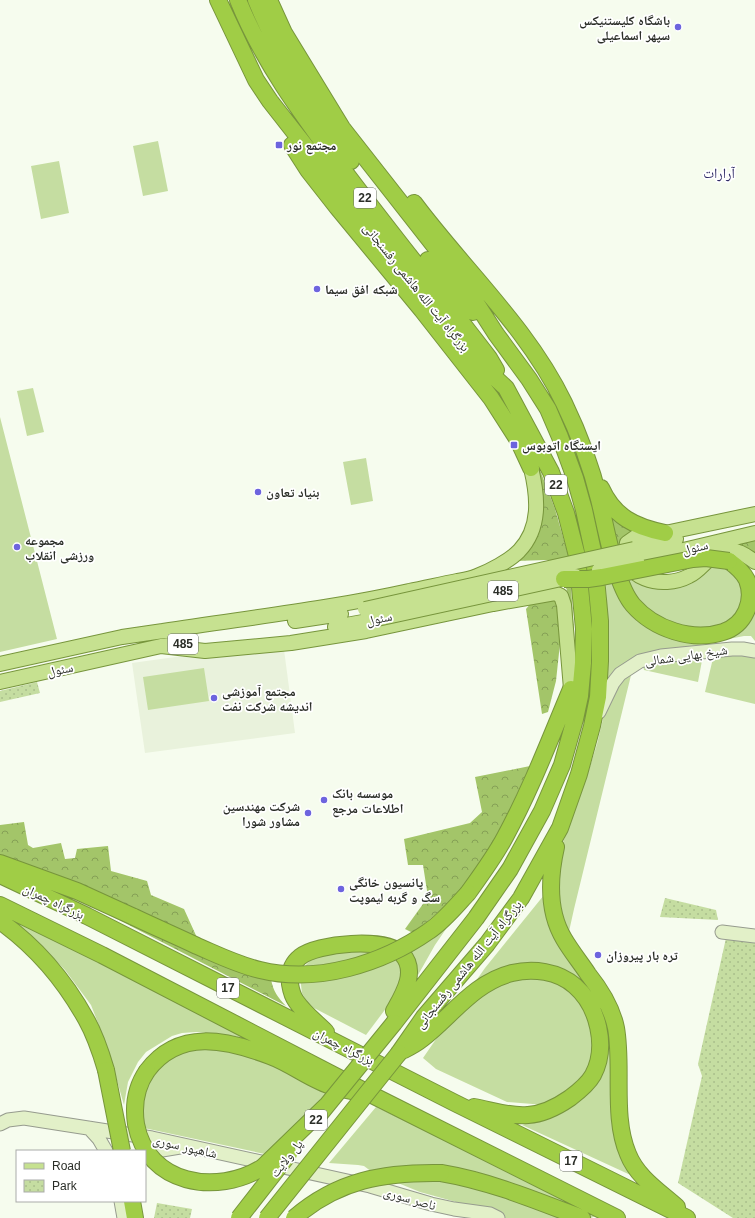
<svg xmlns="http://www.w3.org/2000/svg" width="755" height="1218" font-family="Helvetica,'Noto Naskh Arabic',sans-serif">
<defs>
<pattern id="forest-crowns" width="20" height="18" patternUnits="userSpaceOnUse"><rect width="20" height="18" fill="#a3c569"/><path d="M2 6a3 3 0 1 1 6 0M12 15a3 3 0 1 1 6 0" fill="none" stroke="#85a056"/></pattern>
<pattern id="park-dots" width="8" height="8" patternUnits="userSpaceOnUse"><rect width="8" height="8" fill="#c5dda1"/><path d="M2 2h.1M6 6h.1" fill="none" stroke="#a9be8b" stroke-width="1.8" stroke-linecap="round"/></pattern>
</defs>
<rect width="100%" height="100%" fill="#f6fcee"/>
<path fill="#e9f2dc" d="M283,642L295,733L145,753L132,663Z"/>
<path fill="#c5dda1" d="M158,141L168,191L143,196L133,146Z
M59,161L69,213L41,219L31,166Z
M33,388L44,432L27,436L17,391Z
M0,417L57,639L0,652Z
M568,421L626,601L699,639L755,607V641L751,636H744L667,651L639,657L604,695L607,616L606,586L600,545L588,489L563,425Z
M366,458L373,501L351,505L343,462Z
M707,564L728,568L746,586L735,623L701,632L650,616L621,579L631,578L649,585Z
M755,653V704L705,692L714,654Z
M703,655L698,682L644,670L643,666Z
M633,667L574,909L568,936L559,917L558,856L587,776L597,744L608,698Z
M204,668L209,701L148,710L143,677Z
M544,895L548,922L556,941L595,993L606,1015L637,1178L522,1125L548,1117L584,1094L604,1024L552,969L473,985L485,968Z
M463,904L435,945L418,975L416,968L405,953Z
M7,916L235,1031L259,1045L235,1036L196,1032L182,1033L172,1036L146,1052L138,1062L128,1082L124,1105L107,1046L91,1005L65,970L36,940Z
M380,948L403,964L402,987L366,1035L314,1008L307,1002L302,993L300,977L306,965L314,956L332,951Z
M532,974L573,988L592,1025V1065L578,1086L545,1105L507,1102L436,1069L423,1058L443,1029L472,997L507,979Z
M227,1044L333,1089L279,1157L144,1128L142,1110L144,1090L158,1068L179,1052Z
M376,1107L538,1184L598,1215L591,1218L562,1207L418,1167L400,1166L372,1172L364,1166L358,1165L329,1163Z
M444,1178L568,1218H503L467,1205L420,1192L398,1183L392,1179Z"/>
<path fill="url(#forest-crowns)" d="M535,457L555,509L569,558L574,631L571,636L567,590L551,562L547,560L515,561L524,553Z
M604,506L640,532L614,552Z
M755,538V558L731,544Z
M556,598L561,634L556,681L548,712L542,714L526,609L531,603Z
M530,766L503,825L482,862L452,901L413,933L405,929L428,897L423,865H408L404,839L470,823L482,812L475,777Z
M24,822L28,845L33,848L61,843L65,859L75,858L77,849L108,846L111,871L147,881L151,895L184,909L199,942L0,857V825Z
M53,886L271,979C273,991 278,998 286,1006Z"/>
<path fill="url(#park-dots)" d="M37,682L40,693L0,702V691Z
M665,898L716,910L718,920L660,917Z
M726,938L755,941V1218H733L678,1183L702,1076L698,1064Z
M157,1203L192,1209L190,1218H154Z"/>
<g fill="none" stroke-linecap="round" stroke-linejoin="round">
<defs>
<path id="secondary" d="M599,712L613,683L620,674L640,661L661,656L732,649H743L755,651
M722,932L755,936
M0,1124L8,1120L24,1118L152,1138L370,1186L431,1204L454,1209L490,1214L498,1218
M89,1128L99,1139L106,1151
M145,1157L162,1150L180,1147
M121,1201L124,1218"/>
<path id="primary" d="M755,514L665,533L637,536L627,543C618,580 663,590 689,576C702,570 709,554 724,551C736,548 746,555 755,562
M634,549L676,539
M637,561L755,533
M295,621L341,614
M335,627L368,621
M163,631C246,618 328,609 409,591C425,588 441,584 457,581C463,580 471,579 477,576C490,571 509,561 519,551C541,528 538,497 531,468
M161,646L205,651L291,643L366,631L493,604L555,593L561,596L564,605L571,689
M0,664L122,637L163,631H173
M0,682L161,646L170,645"/>
<path id="highway" d="M218,0L256,80L270,101L360,216L479,363L506,388L551,472L566,513L577,556L584,629L583,663L580,696L575,719L562,765L542,811L510,869L476,918L394,1023
M238,0C263,62 301,113 341,167C389,231 440,294 489,358L496,370
M256,0C280,58 313,111 351,161
M269,0L284,33L342,128L462,281L496,334L529,379L548,409L560,437L575,478L584,510L594,556L600,621V661L598,697L592,726L579,774L560,828L521,898L487,944L424,1017L399,1053
M292,145L308,170L337,207L422,310L491,398L518,440L531,468
M414,203C464,270 528,328 564,403C579,434 591,466 599,499C606,527 615,584 633,605C654,629 692,642 723,632C745,625 755,601 747,580C743,572 736,566 729,561
M428,260L457,295L473,312
M601,488C614,517 635,527 665,533
M556,847C549,878 547,911 564,939C571,951 580,962 588,974C600,989 612,1008 616,1028C623,1067 612,1117 628,1154C637,1177 659,1191 677,1207
M0,863L77,891L134,917
M0,875L87,916L455,1103L687,1218
M468,893C481,875 495,856 505,837C531,789 550,739 571,689
M0,905L102,955L376,1097L617,1218
M0,921C35,946 65,981 86,1019C95,1035 101,1053 106,1070
M326,1032C316,1022 304,1013 296,1001C293,997 291,990 290,984C289,973 291,964 300,957C317,943 386,937 402,954C418,971 403,995 394,1011
M404,1050C410,1047 417,1043 422,1039C452,1016 473,983 512,973C533,968 558,971 575,986C598,1006 608,1047 593,1075C588,1084 578,1092 570,1098C557,1107 544,1114 528,1115C511,1117 491,1110 474,1107
M147,1071C179,1028 227,1040 270,1056C292,1064 312,1081 334,1087C340,1089 346,1090 352,1091
M441,1173C489,1181 535,1200 582,1218
M132,1201L135,1218"/>
</defs>
<use href="#secondary" stroke="#969b8e" stroke-width="15"/>
<use href="#primary" stroke="#77953c" stroke-width="16"/>
<use href="#highway" stroke="#77953c" stroke-width="18"/>
<use href="#secondary" stroke="#e2f0c8" stroke-width="13"/>
<use href="#primary" stroke="#c6e190" stroke-width="14"/>
<use href="#highway" stroke="#a0cd46" stroke-width="16"/>
<defs>
<path id="primary-bridge" d="M599,570L637,561
M365,609L634,549
M368,621L575,576"/>
<path id="highway-bridge" d="M564,579H588L602,577L693,559L706,558L729,561
M134,917C155,927 176,936 197,946C218,955 238,965 260,970C317,984 382,964 429,931C444,921 456,906 468,893
M106,1070L122,1151
M147,1071C136,1087 133,1104 136,1124C147,1185 217,1196 263,1167L326,1106
M319,1115L394,1023
M239,1218L289,1154
M267,1218L399,1053
M294,1218C338,1180 384,1172 441,1173"/>
</defs>
<use href="#primary-bridge" stroke="#77953c" stroke-width="16" stroke-linecap="butt"/>
<use href="#highway-bridge" stroke="#77953c" stroke-width="18" stroke-linecap="butt"/>
<use href="#primary-bridge" stroke="#c6e190" stroke-width="14"/>
<use href="#highway-bridge" stroke="#a0cd46" stroke-width="16"/>
</g>
<g fill="#6d64de" stroke="#fff" stroke-width="1.5">
<circle cx="678" cy="27" r="4"/>
<rect x="275" y="141" width="8" height="8" rx="2"/>
<circle cx="317" cy="289" r="4"/>
<rect x="510" y="441" width="8" height="8" rx="2"/>
<circle cx="258" cy="492" r="4"/>
<circle cx="17" cy="547" r="4"/>
<circle cx="214" cy="698" r="4"/>
<circle cx="324" cy="800" r="4"/>
<circle cx="308" cy="813" r="4"/>
<circle cx="341" cy="889" r="4"/>
<circle cx="598" cy="955" r="4"/>
</g>
<g text-anchor="middle" stroke-width="3.5" stroke-linejoin="round" paint-order="stroke">
<g fill="#fff" stroke="#6b6d68" stroke-width="1">
<rect x="354" y="188" width="22" height="20" rx="3"/>
<rect x="545" y="475" width="22" height="20" rx="3"/>
<rect x="488" y="581" width="30" height="20" rx="3"/>
<rect x="168" y="634" width="30" height="20" rx="3"/>
<rect x="217" y="978" width="22" height="20" rx="3"/>
<rect x="305" y="1110" width="22" height="20" rx="3"/>
<rect x="560" y="1151" width="22" height="20" rx="3"/>
</g>
<g font-size="12" font-weight="bold" fill="#2b2e28">
<text x="365" y="202">22</text>
<text x="556" y="489">22</text>
<text x="503" y="595">485</text>
<text x="183" y="648">485</text>
<text x="228" y="992">17</text>
<text x="316" y="1124">22</text>
<text x="571" y="1165">17</text>
</g>
<g font-size="13" font-weight="bold" fill="#2b2e28" stroke="#fff" text-anchor="start">
<text x="670" y="25" text-anchor="end">باشگاه کلیستنیکس<tspan x="670" dy="15">سپهر اسماعیلی</tspan></text>
<text x="287" y="150">مجتمع نور</text>
<text x="325" y="294">شبکه افق سیما</text>
<text x="522" y="450">ایستگاه اتوبوس</text>
<text x="266" y="497">بنیاد تعاون</text>
<text x="25" y="545">مجموعه<tspan x="25" dy="15">ورزشی انقلاب</tspan></text>
<text x="222" y="696">مجتمع آموزشی<tspan x="222" dy="15">اندیشه شرکت نفت</tspan></text>
<text x="332" y="798">موسسه بانک<tspan x="332" dy="15">اطلاعات مرجع</tspan></text>
<text x="300" y="811" text-anchor="end">شرکت مهندسین<tspan x="300" dy="15">مشاور شورا</tspan></text>
<text x="349" y="887">پانسیون خانگی<tspan x="349" dy="15">سگ و گربه لیموپت</tspan></text>
<text x="606" y="960">تره بار پیروزان</text>
</g>
<g font-size="13" fill="#2b2e28" stroke="#fff">
<text transform="translate(417 287) rotate(51)" y="5">بزرگراه آیت الله هاشمی رفسنجانی</text>
<text transform="translate(695 547) rotate(-13)" y="5">سئول</text>
<text transform="translate(379 618) rotate(-12)" y="5">سئول</text>
<text transform="translate(686 655) rotate(-8)" y="5">شیخ بهایی شمالی</text>
<text transform="translate(60 669) rotate(-12)" y="5">سئول</text>
<text transform="translate(54 901) rotate(25)" y="5">بزرگراه چمران</text>
<text transform="translate(468 964) rotate(-51)" y="5">بزرگراه آیت الله هاشمی رفسنجانی</text>
<text transform="translate(344 1046) rotate(27)" y="5">بزرگراه چمران</text>
<text transform="translate(185 1146) rotate(13)" y="5">شاهپور سوری</text>
<text transform="translate(286 1158) rotate(-52)" y="5">پل ولایت</text>
<text transform="translate(410 1198) rotate(16)" y="5">ناصر سوری</text>
</g>
<g font-size="14" fill="#2f2a65" stroke="#fff">
<text x="719" y="178">آرارات</text>
</g>
</g>
<rect x="16" y="1150" width="130" height="52" fill="#ffffff" stroke="#aaaba9"/>
<rect x="24" y="1163" width="20" height="6" fill="#c6e190" stroke="#aaaba9"/>
<text x="52" y="1170" font-size="12" fill="#2b2e28">Road</text>
<rect x="24" y="1180" width="20" height="12" fill="url(#park-dots)" stroke="#aaaba9"/>
<text x="52" y="1190" font-size="12" fill="#2b2e28">Park</text>
</svg>
